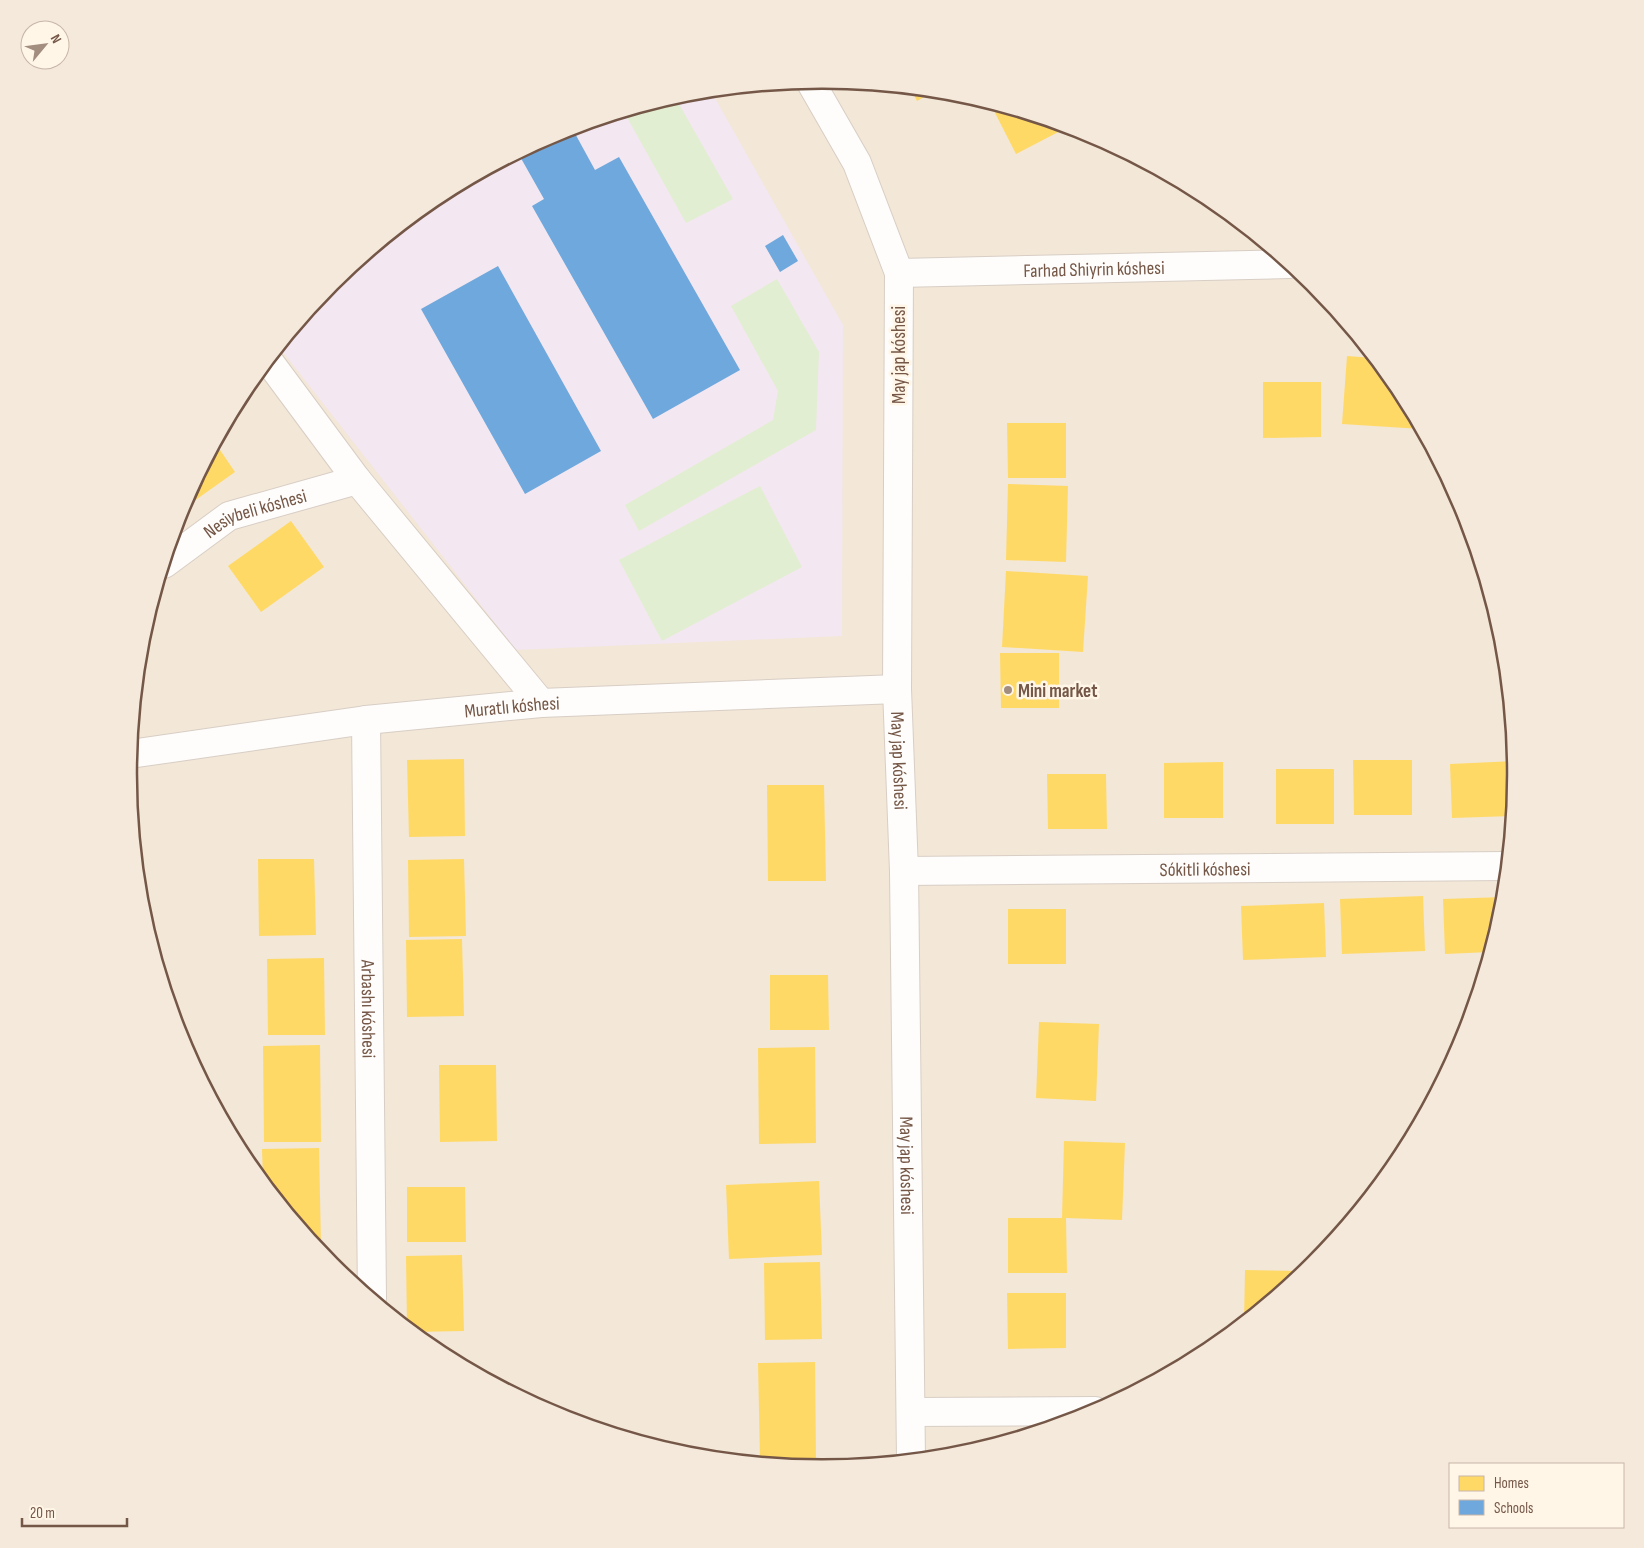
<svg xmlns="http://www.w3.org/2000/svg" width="1644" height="1548" font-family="'Sofia Sans Condensed',sans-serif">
<rect width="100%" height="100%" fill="#f7f1e7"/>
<path fill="#f3e7d7" d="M130 774a692 692 0 1 1 1384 0a692 692 0 1 1-1384 0Z"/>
<path fill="#f3e7f1" d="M711,91L843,325L842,636L516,650L279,347L331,283L437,197L557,133L687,93Z"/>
<path fill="#e2eed1" d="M675,97L733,199L686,223L624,112Z
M777,279L819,352L816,430L639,531L625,505L773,420L778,391L731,306Z
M760,486L802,567L662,641L619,560Z"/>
<path fill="#ffd966" d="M911,89L935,91L917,101Z
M990,103L1010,109L1068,127L1016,154Z
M1347,356L1374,358L1399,389L1421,429L1342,424Z
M1263,382H1321V437L1263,438Z
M1007,423H1066V478H1008Z
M216,444L235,472L180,511L181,508Z
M1008,484L1068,486L1066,562L1006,560Z
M291,521L324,567L261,612L228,566Z
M1006,571L1088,576L1083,652L1002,647Z
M1000,653H1059V708H1001Z
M464,759L465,836L409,837L407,760Z
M1353,760H1412V815H1354Z
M1515,761L1516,774L1512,816L1452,818L1450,764Z
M1223,762V818H1164V763Z
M1276,769H1334V824H1276Z
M1047,774H1106L1107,829H1048Z
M767,785H824L826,881H768Z
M258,859H314L316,935L259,936Z
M464,859L466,936L409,937L408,860Z
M1423,896L1425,951L1342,954L1340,899Z
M1504,897L1503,910L1490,952L1445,954L1443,899Z
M1324,903L1326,957L1243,960L1241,906Z
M1008,909H1066V964H1008Z
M462,939L464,1016L407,1017L406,940Z
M324,958L325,1035H268L267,959Z
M770,975H828L829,1030H770Z
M1039,1022L1099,1024L1096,1101L1036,1098Z
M320,1045L321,1142H264L263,1046Z
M815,1047L816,1143L759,1144L758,1048Z
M439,1065H496L497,1141L440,1142Z
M1064,1141L1125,1143L1122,1220L1066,1218L1067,1273H1008V1218H1062Z
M319,1148L321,1244L315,1245L263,1181L262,1149Z
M819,1181L822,1255L729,1259L726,1185Z
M407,1187H465L466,1242H407Z
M462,1255L464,1331L413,1332L407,1327L406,1256Z
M820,1262L822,1339L765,1340L764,1263Z
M1245,1270L1305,1271L1244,1321Z
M1007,1293H1066V1348L1008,1349Z
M815,1362L816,1458L760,1459L758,1363Z"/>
<path fill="#6fa8dc" d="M572,128L595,170L619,157L740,370L653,419L532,206L544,199L518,153L557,133Z
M783,235L798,261L780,272L765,246Z
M498,266L601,451L525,494L421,309Z"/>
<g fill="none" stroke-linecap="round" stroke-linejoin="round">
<defs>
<g id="street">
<path id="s1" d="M810,81L857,163L899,273L897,689L904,871L911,1459"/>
<path id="s2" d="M899,273L1289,264"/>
<path d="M268,360L357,480L541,703"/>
<path id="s3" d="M164,564L229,516L357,480"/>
<path id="s4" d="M366,720L372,1298"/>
<path id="s5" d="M130,754L366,720L541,703L897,689"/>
<path id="s6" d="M904,871L1507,866"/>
<path d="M911,1412L1095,1411"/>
</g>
</defs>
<use href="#street" stroke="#d8cec5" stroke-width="30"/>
<use href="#street" stroke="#fefdfb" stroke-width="28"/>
</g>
<circle fill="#a28d7f" stroke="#fff6e8" stroke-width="2" cx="1008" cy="690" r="5"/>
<g text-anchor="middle" stroke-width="5" stroke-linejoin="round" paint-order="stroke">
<g font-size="19" fill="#755747" stroke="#fff6e8">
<text dy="7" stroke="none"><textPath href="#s2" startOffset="195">Farhad Shiyrin kóshesi</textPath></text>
<text transform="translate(898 355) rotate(-90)" y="7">May jap kóshesi</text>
<text dy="7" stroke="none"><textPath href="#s3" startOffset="106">Nesiybeli kóshesi</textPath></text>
<text dy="7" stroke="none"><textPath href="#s5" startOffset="385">Muratlı kóshesi</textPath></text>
<text dy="7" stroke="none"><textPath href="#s1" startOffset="700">May jap kóshesi</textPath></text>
<text dy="7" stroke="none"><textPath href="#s6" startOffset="301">Sókitli kóshesi</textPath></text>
<text dy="7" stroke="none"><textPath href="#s4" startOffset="289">Arbashı kóshesi</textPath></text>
<text dy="7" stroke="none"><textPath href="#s1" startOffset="1105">May jap kóshesi</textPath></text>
</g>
<g font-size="19" font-weight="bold" fill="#755747" stroke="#fff6e8" text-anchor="start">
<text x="1018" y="697">Mini market</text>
</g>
</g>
<path d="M0 0H1644V1548H0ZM137 774a685 685 0 1 1 1370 0a685 685 0 1 1-1370 0Z" fill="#f4e9db" fill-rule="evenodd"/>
<path fill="none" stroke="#755747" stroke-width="2.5" d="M137 774a685 685 0 1 1 1370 0a685 685 0 1 1-1370 0Z"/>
<rect x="1449" y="1463" width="175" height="65" fill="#fff6e8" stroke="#c8b6a8"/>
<rect x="1459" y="1476" width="25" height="15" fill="#ffd966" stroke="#c8b6a8"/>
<text x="1494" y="1488" font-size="15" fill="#755747">Homes</text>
<rect x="1459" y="1500" width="25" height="15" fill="#6fa8dc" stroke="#c8b6a8"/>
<text x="1494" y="1513" font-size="15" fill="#755747">Schools</text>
<g transform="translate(45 45) rotate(61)"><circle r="24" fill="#fff6e8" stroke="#c8b6a8"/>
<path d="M0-4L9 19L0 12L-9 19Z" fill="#a28d7f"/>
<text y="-8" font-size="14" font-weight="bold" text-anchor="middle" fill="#755747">N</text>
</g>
<path d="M22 1518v8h105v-8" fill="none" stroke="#755747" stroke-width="2.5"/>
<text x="30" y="1518" font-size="15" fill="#755747" stroke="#fff6e8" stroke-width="4" paint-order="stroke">20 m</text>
</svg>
